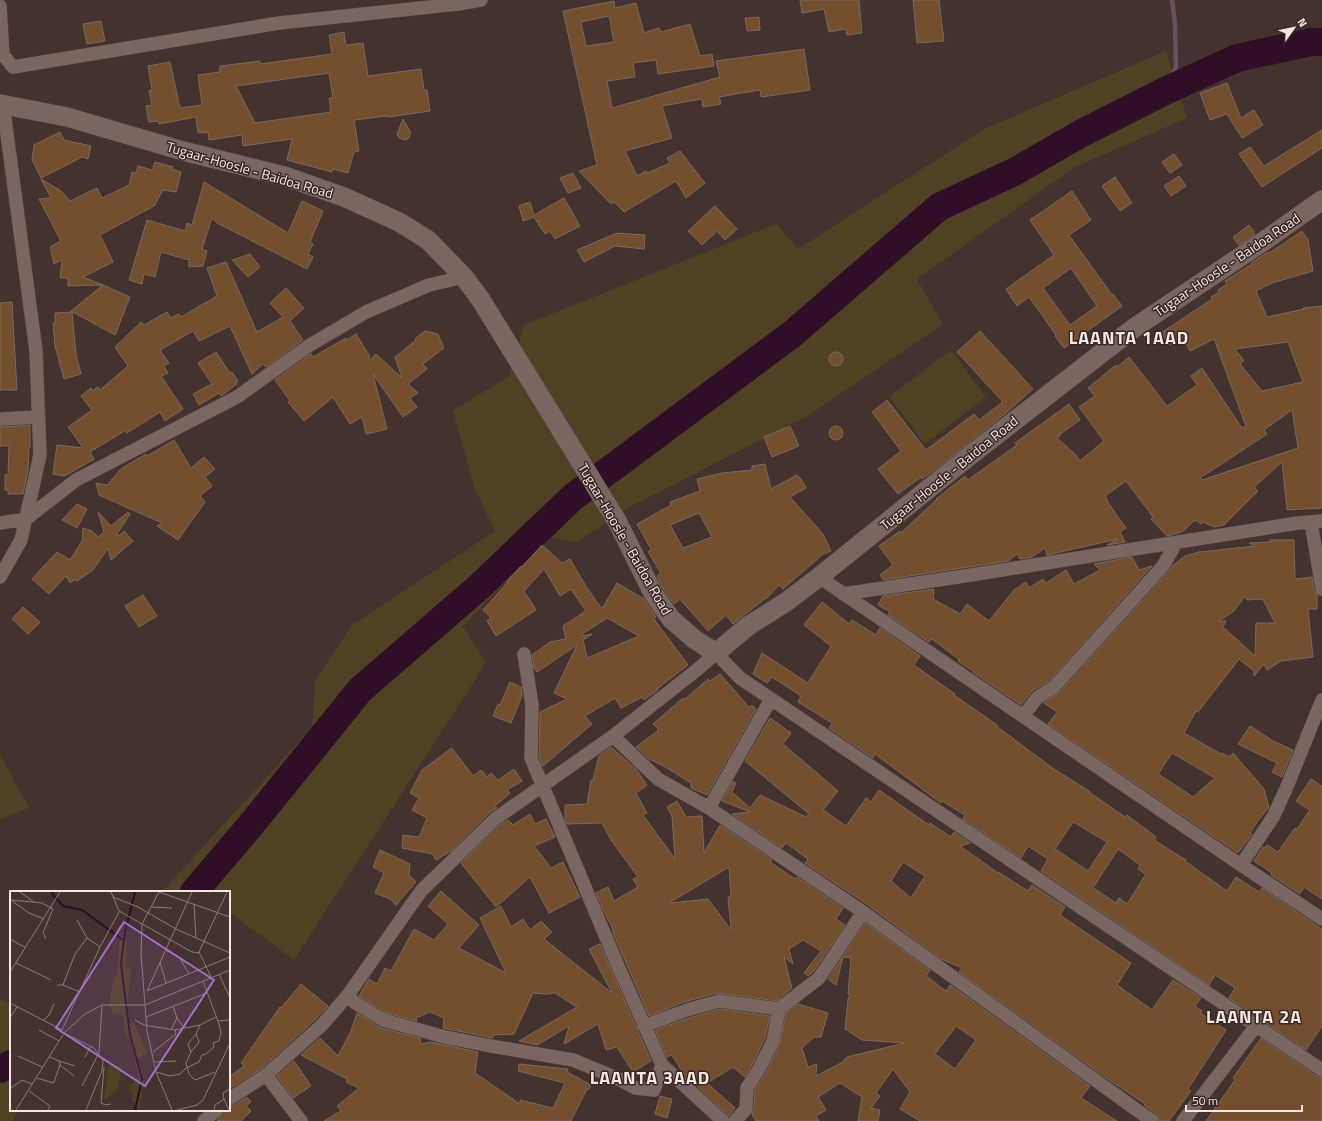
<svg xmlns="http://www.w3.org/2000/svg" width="1322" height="1121" font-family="'Titillium Web',sans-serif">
<rect width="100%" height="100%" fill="#43322e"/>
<path fill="#4e4222" d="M1166,51L1187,118L1075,167L917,279L943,324L811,414L628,508L577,542L550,537L463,626L486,663L294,960L229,912V892H162L312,727L315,681L351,626L495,531L474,487L453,411L509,376L524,325L776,224L798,249L984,129Z
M951,350L986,397L925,444L889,397Z
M0,754L29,808L0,819Z
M0,999L11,1003V1110H19L13,1121H0Z"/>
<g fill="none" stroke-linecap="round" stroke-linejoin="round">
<path stroke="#6b4f60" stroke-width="4.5" d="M1165,91L1176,67L1175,24L1172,0"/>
<path stroke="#310e28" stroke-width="28" d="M194,892L255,820L360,690L480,586L573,497L791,335L939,207L1016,171L1080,134L1165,91L1237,58L1311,42H1322
M0,1069L11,1064"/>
</g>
<path fill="#744f2e" stroke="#796a5e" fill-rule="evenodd" d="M800,0H859L862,33L847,35L846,29L829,32L824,9L802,13Z
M913,0H939L944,41L917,43Z
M614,1L615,8L636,3L644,33L659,28L661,32L690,24L700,56L712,54L714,66L658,74L656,60L633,63L635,77L607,81L612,108L720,77L716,61L804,49L810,90L761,97L760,90L719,97L721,104L703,107L702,99L662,106L672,138L625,151L637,176L646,171L647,173L670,163L667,158L680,151L705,183L686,198L676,181L624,212L614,202L611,204L579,171L597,165L563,11ZM609,16L614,42L586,46L581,22Z
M759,17L760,30L747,31L745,18Z
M101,21L105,41L87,44L83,24Z
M344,32L346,45L363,43L368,76L421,69L424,90H427L430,111L388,117L387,116L354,120L359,151L354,152L348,173L333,169L332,172L287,160L292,139L243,146L242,135L209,140L208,132L198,133L196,117L159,124L158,121L149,122L146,106L152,105L149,91L152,90L148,66L170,62L180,108L202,105L198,75L220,72V66L260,61V64L332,54L329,35ZM329,73L333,98H329L331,112L255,123L236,86Z
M1227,83L1241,118L1254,110L1263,125L1242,138L1227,114L1210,120L1200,93Z
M403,119L411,133L408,139L404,140L399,138L397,134Z
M1322,130V148L1262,187L1239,154L1250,147L1264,166Z
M60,132L64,140L91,146L88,159L82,157L41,178L32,160L34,145Z
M1174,154L1182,165L1170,173L1162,162Z
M155,162L173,167L172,169L181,172L176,192L163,190L154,206L100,235L113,262L83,277L103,285L68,286V278H60L62,260L54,264L50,247L61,241L39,199L51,198L41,179L61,191L70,201L97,188L102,198L129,185L132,172L136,173L138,166L152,170Z
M573,173L581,188L568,193L560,178Z
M1179,176L1186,186L1171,196L1164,186Z
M1115,177L1132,203L1120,211L1102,186Z
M204,182L288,233L302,201L323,211L310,242L313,244L308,254L313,257L307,269L217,223L212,218L202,249L207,251L203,266L189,267V260L161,252L155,277L144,274L142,284L129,280L147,220L185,231L187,223L192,225Z
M1072,191L1091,220L1069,235L1112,295L1113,294L1122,306L1064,348L1055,336L1056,335L1029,297L1017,306L1006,289L1054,255L1030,220ZM1071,268L1097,306L1070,325L1043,288Z
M564,198L580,226L555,239L550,231L545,234L534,217L523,221L519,206L530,202L534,215Z
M715,206L737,229L725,240L717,231L702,245L688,231Z
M1249,225L1255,234L1239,245L1233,237Z
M1302,231L1308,240L1313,271L1272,283L1256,291L1267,317L1304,309L1303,308L1322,306V508L1287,510L1282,462L1254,487L1258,491L1224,525L1214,527L1203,522L1201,524L1195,520L1182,532L1167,536L1151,519L1153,517L1126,481L1105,496L1108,501H1107L1126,528L1120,532L1125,542L1107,545L1118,539L1047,555L1045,548L1032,557L1020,559L1017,554L1008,561L883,580L880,575L893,565L879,546L900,531L901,533L937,499H936L965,476L968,480L1017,445L1015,443L1069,404L1080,420L1059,435L1060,436L1057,438L1076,455L1080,461L1104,441L1079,407L1095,396L1088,388L1116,365L1117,367L1129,357L1167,406L1197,385L1191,376L1202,368L1242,428L1246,426L1214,339L1190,351L1182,336L1170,345L1161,333L1212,299L1211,297L1219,292L1218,290L1227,284L1225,281L1252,264L1251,263L1268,252L1269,253ZM1288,342L1303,382L1262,391L1240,364L1244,361L1235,349ZM1292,410L1298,448L1202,480L1200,478L1267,434L1264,430Z
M617,233L645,235L644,249L615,246L584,262L577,250Z
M250,254L260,267L248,277L232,260Z
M226,262L257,332L283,317L270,303L286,288L304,308L290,321L303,340L266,367L263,364L252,374L230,326L199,341L193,331L160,350L169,363L164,366L168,373L161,376L183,409L165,421L160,412L127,433L126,430L90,452L94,459L65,476L53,474L57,445L83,448L68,427L92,410L81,396L91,388L92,391L98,387L100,390L128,366L115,347L141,322L144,325L167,312L171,318L179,314L181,317L217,296L207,268Z
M103,285L130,297L115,335L71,311Z
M12,302L17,390H0V303Z
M72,312L76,354L81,374L64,379L55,346L53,323H55V313Z
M425,331L438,334L444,348L423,364L427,369L408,384L418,393L410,398L417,407L403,417L373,374L387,429L366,434L362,417L350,424L333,397L304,421L288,402L290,401L275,380L311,354L313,357L346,338L347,340L356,334L369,355L370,361L376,354L402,378L395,357L416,340L415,339Z
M980,331L1033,389L1005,414L942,464L922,479L921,477L898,494L878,469L901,451L872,412L887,400L926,450L974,414L979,420L1003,402L957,352Z
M829 359a7 7 0 1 1 14 0a7 7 0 1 1-14 0Z
M216,352L230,373L232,372L238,381L236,382L237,384L221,396L219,393L199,405L193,394L212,384L198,363Z
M30,425V448H29L28,471L23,494H8V490H5V475H8L9,446H0V427Z
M790,426L799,446L772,457L764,437Z
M829 433a7 7 0 1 1 14 0a7 7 0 1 1-14 0Z
M174,440L191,468L204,457L215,469L205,477L212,486L200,496L205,502L178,540L157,526L162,523L99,495L96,483L107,485L122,468L146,454L147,456Z
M765,464L771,489L797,475L801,479L806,488L790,497L823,534L831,551L822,555L783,589L779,585L767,598H766L733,624L726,615L708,631L680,599L674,604L662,587L657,576L661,573L648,552L651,549L637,524L671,505L670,502L700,491L697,479L722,473L752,470V466ZM699,513L712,537L683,548L670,525Z
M77,504L87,509L77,528L62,520Z
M98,512L111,526L128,512L130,514L117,534L119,536L124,531L133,541L111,560L108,548L93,570L77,581L76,579L70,583L66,576L49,594L32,579L57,552L70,560L82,541L83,528L92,531L98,537L104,532Z
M1270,540H1294L1295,579L1312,577L1314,590L1318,597H1317V609H1308L1313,657L1281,661L1267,670L1264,664L1254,676V671L1239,659L1198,712L1196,711L1184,733L1221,754V753L1230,757L1233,753L1264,789L1269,807L1260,818L1250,833L1252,834L1238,853L1048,724L1057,712L1044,703L1060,692L1169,571L1172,566L1185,556L1199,552L1255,546L1249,543L1270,542ZM1245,596L1247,600L1263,599L1275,623H1256L1255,656L1223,627L1226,621H1219L1234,611ZM1172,753L1215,778L1193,797L1158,774Z
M542,545L562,563L570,559L587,588L602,609L617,583L644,599L656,617L654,619L688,665L657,689L658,690L644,700L642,697L621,708L615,698L585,716L592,724L543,766L539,756L540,712L567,699L554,693L577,645L537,672L534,668L532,655L550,642L566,639L563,626L586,611L571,589L560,596L544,569L524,591L536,610L496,636L487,621L491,618L483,610L508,582L507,581L521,566L522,567ZM607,618L639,636L587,658L583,640L592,634L582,636V634Z
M1132,557L1139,570L1152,566L1049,681L1032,691L1021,705L973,672V671L958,661L960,660L932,639L929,642L888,615L890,612L878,605L883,596L934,589L933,599L960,614L967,604L989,621L1014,590L1026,582L1029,588L1043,579L1046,583L1066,570L1074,584L1100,570L1094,564Z
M143,595L157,616L139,627L125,606Z
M822,602L849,624L852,620L876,635L880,628L920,656L914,665L955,694L954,695L997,725L996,726L1054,769L1089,791V792L1125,817L1127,815L1156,837L1154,840L1186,860L1185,861L1227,891L1236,877L1259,892L1262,888L1322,929V1026L1306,1050L1229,998L1235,988L1215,975L1209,985L1041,871L1048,859L1028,846L1021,858L1018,856L963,819L965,815L942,801L941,803L875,754L873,758L829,728L832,723L798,702L801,696L772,677L767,683L753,674L762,653L808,683L831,646L804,625ZM1073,822L1107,842L1088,871L1055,849ZM1118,849L1140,865L1138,869L1146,874L1127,904L1119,898L1116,903L1093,888Z
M23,607L40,622L28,634L12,619Z
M720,674L749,707L752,705L756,709L707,795L691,788V783L662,765L649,759L636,747L659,730L653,724L683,698L684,700L708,679L710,681Z
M510,682L521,687L522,696L511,723L493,716L498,704L500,705Z
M770,718L791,733L783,744L838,791L823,810L846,826L866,798L871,802L879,790L929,825L930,823L951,837L954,832L970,843L960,846L998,873V872L1028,891L1032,885L1065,907L1060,915L1131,963L1117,985L1152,1010L1173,980L1201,998L1195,1006L1202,1011L1200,1013L1226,1030L1188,1089L1191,1091L1169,1121H1160L1157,1115L1144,1105L1145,1104L1105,1077L959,972L962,968L941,959L868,905L805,863L808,859L786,843L782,848L732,814L750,812L722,801L733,781L736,783L732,792L750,808L760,795L806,817L809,814L745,761ZM903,862L925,876L911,898L891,881Z
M1250,726L1273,741L1293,750L1282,777L1272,772L1277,763L1238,744Z
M611,747L636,769L647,785L636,793L647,813L643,815L675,859L672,816L667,807L677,801L686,817L702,816L704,853L720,825L772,860L770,862L795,879L797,877L843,908L836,919L845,925L813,972L808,976L804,973L821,951L803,940L789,949L793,964L784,957L792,988L777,1001L717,993L684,1002L649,1016L614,935L611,925L604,912L596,893L608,887L614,901L638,887L633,879L638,877L611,840L602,823L567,824L565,819V805L587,804L591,780H593L599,756ZM729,867L731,897H728L731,930L708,899L669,903Z
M452,748L473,776L481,770L487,777L491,773L498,780L514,769L522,781L507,790L510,793L495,806L497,808L489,813L451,851L436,860L432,854L402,848L403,835L419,837L427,818L412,810L419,798L410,793L422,770Z
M1311,779L1322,786V899L1304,887L1300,894L1271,875L1272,873L1254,861L1263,847L1265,848L1267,845L1278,852L1295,828L1297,829L1310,810L1296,801Z
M530,814L535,824L546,819L555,837L534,846L551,868L563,862L580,897L549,913L530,877L496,907L461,863L500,825L508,820L513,825Z
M380,850L410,864L409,875L416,882L396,905L390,899L375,893L384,873L373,867Z
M441,891L479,925L459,948L506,973L480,918L501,906L511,927L523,919L530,930L541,921L552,932L544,939L612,993L589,949L600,944L651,1061L633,1072L617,1047L606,1050L598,1024L564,1044L569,1026L537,1045L519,1041L577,1007L555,993L546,994L533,993L514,1034L494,1035L493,1038L443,1028L444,1018L430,1012L416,1018L417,1021L386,1013L359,996L369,979L377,984L385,968L391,971L414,929L434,940L448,924L428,906Z
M865,923L930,970L926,976L946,991L950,985L1090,1086L1081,1098L1117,1121H920L900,1109L910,1092L893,1069L876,1093L880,1096L871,1108L880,1110L878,1121H858L862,1097L840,1083L818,1097L826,1110L816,1116L819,1121H756L752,1115L754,1109L755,1090L766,1073L780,1044L786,1013L798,1004L828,1013L821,1037H814L802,1048L808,1067L817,1064L816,1076L843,1062L847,1057L905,1043L862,1040L845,1029L848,999L850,995L848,994L851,958L843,957L836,985L828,979ZM956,1026L976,1040L955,1069L935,1054Z
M301,984L328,1006L316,1019L261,1069L229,1089V1077L244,1066L241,1063L280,1007L281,1008Z
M720,1009L770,1016L765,1038L752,1065L745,1077L733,1067L707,1083L735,1108L729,1116L698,1087L691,1075L687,1077L683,1073L672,1055L667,1057L655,1030L689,1018Z
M357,1013L381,1028L420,1038L421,1044L431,1042L478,1052L475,1073L520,1104V1100L553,1108L565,1083L518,1071L519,1064L568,1069L567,1072L591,1085L589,1089H587L571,1121H324L341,1111L337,1106L359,1088L346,1082L347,1079L301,1055L320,1038L338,1056L351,1031Z
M1261,1038L1318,1077L1322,1078V1121H1206L1235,1080L1233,1078Z
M294,1061L311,1086L293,1098L277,1076Z
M660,1096L672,1099L667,1118L655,1114Z
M247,1097L251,1102L246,1106L251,1111L241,1121H218L217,1120L225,1110H229V1107L233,1106Z"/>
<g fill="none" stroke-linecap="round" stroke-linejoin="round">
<defs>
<path id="street" d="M0,6L3,55L13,67L279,23L458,4L481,0
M0,419L39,417
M1311,522L1322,589
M0,523L26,519L76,480L237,397L310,345L366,312L429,285L464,277
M0,577L21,540L40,455L36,351L3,104
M819,577L1241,865L1322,919
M843,594L958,577L1298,523L1322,521
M524,654L532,705L531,758L618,966L662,1065L723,1121
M1023,716L1037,698L1054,687L1163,566L1176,543
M613,736L658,779L709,808L863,912L1152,1121
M709,808L771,699
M1241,865L1273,817L1286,789L1322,700
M348,995L354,1002L383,1020L445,1037L491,1046L573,1060L619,1079L635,1088L654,1090L662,1065
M644,1026L687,1010L719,1001L779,1009L819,978L863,912
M266,1075L301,1121
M229,1099L266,1075L322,1025L348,995L421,891L495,819L613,736L698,669L716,653L740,678L771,699L1322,1070
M204,1121L216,1110
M735,1121L746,1109L747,1088L759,1069L773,1041L779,1009
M1183,1121L1256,1026"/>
<path id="secondary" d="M0,104L67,117L183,151L284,176L344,197L399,222L428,240L464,277L481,300L617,521L653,593L671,619L694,639L716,653L748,626L786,602L819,577L968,457L1134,328L1264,241L1322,200"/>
</defs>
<use href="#street" stroke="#5d4f4c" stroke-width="14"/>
<use href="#secondary" stroke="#5d4f4c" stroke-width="20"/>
<use href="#street" stroke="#796661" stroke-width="13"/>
<use href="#secondary" stroke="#796661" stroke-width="19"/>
</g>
<g text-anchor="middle" stroke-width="3" stroke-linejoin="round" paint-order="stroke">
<g font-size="14" fill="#f2e7e4" stroke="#392824">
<text transform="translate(250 170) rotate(16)" y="5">Tugaar-Hoosle - Baidoa Road</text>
<text transform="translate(1227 265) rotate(-34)" y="5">Tugaar-Hoosle - Baidoa Road</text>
<text transform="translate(949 473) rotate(-39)" y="5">Tugaar-Hoosle - Baidoa Road</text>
<text transform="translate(625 539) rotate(60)" y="5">Tugaar-Hoosle - Baidoa Road</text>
</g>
<g font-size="18" font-weight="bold" letter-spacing="1" fill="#f2e7e4" stroke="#392824">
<text x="1129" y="344">LAANTA 1AAD</text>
<text x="1254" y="1023">LAANTA 2A</text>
<text x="650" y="1084">LAANTA 3AAD</text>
</g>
</g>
<g transform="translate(10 891)">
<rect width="220" height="220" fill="#43322e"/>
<path d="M110,46L117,48L116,78H121L117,121L120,132H124L138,163L128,167L132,186L136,195L130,199L133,205L130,209V219L122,209L123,203L118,197L129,186L120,150L114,141V125L102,122L99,112L104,87L107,86ZM98,175L112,176L107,199L94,210Z" fill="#4e4222"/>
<path fill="none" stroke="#310e28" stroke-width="2" d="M41,1L53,15L72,19L113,49M125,219L132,188L120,144L111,73L115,41L125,1"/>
<path fill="none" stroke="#897a77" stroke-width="1" d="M10,1L24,11M101,1L109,20L182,61L190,62H188M103,6L128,16L166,38L220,62M1,9L32,12L43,18L33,42L36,48M2,10L19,22L34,28M184,13L186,47M142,16L162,17M67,29L77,47L90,56M132,33L149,1L220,26M0,48L16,57M155,59L169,66L179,83M189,61L217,1M190,63L201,86M150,71L156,92M6,72L41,89M0,81L50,1M209,83L220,107M47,94H53L65,63L77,47M53,94L70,101M137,100L182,1M137,100L220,66M0,112L52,139L90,56L109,21M136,126L197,102M0,127L7,116M167,127L174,137M125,129L134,134L165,139L190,134L206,126M33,130L39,124L44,113M208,130L220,129M190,134L186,143L178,153L181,161L176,172L179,183L185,189L205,181M29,139L49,150M161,139L167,127L163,115M54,142L84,157L93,170L92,180L76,219M143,161L166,143L165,139M181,161L189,151L186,143M8,165L32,176M75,166L81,155M49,170L65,175M145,171L166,170M50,174L64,185M94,176L91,212L96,214L101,213M146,181L160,185L170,183L176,177L189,171L192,164L196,163L204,156L203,152L209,150L211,142L209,133L193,90M27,187L43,192L44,191L50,174L49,170L40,166M72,195L89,162L92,115M0,198L12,189L22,193M19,200L40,215L38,219M214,208L219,219M6,219L54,142L75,123L92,114H135L131,63L132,33M162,219L146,181L137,140L135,114L220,79M167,219L187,214L193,209L220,152M204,219L205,214L214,208L213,202L220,198"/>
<path fill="#a56dcc" fill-opacity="0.15" stroke="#a56dcc" stroke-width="2" d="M114,31L204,89L135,195L46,137Z"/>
<rect width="220" height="220" fill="none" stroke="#f2e7e4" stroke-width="2"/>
</g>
<g transform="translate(1294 28) rotate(57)" stroke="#392824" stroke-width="3" paint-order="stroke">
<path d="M0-3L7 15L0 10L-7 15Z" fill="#f2e7e4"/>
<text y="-6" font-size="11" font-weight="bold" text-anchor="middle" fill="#f2e7e4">N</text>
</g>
<path d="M1186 1105v6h116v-6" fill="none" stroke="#f2e7e4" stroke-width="2"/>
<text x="1192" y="1105" font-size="12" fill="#f2e7e4" stroke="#392824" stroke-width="3" paint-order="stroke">50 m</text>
</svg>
